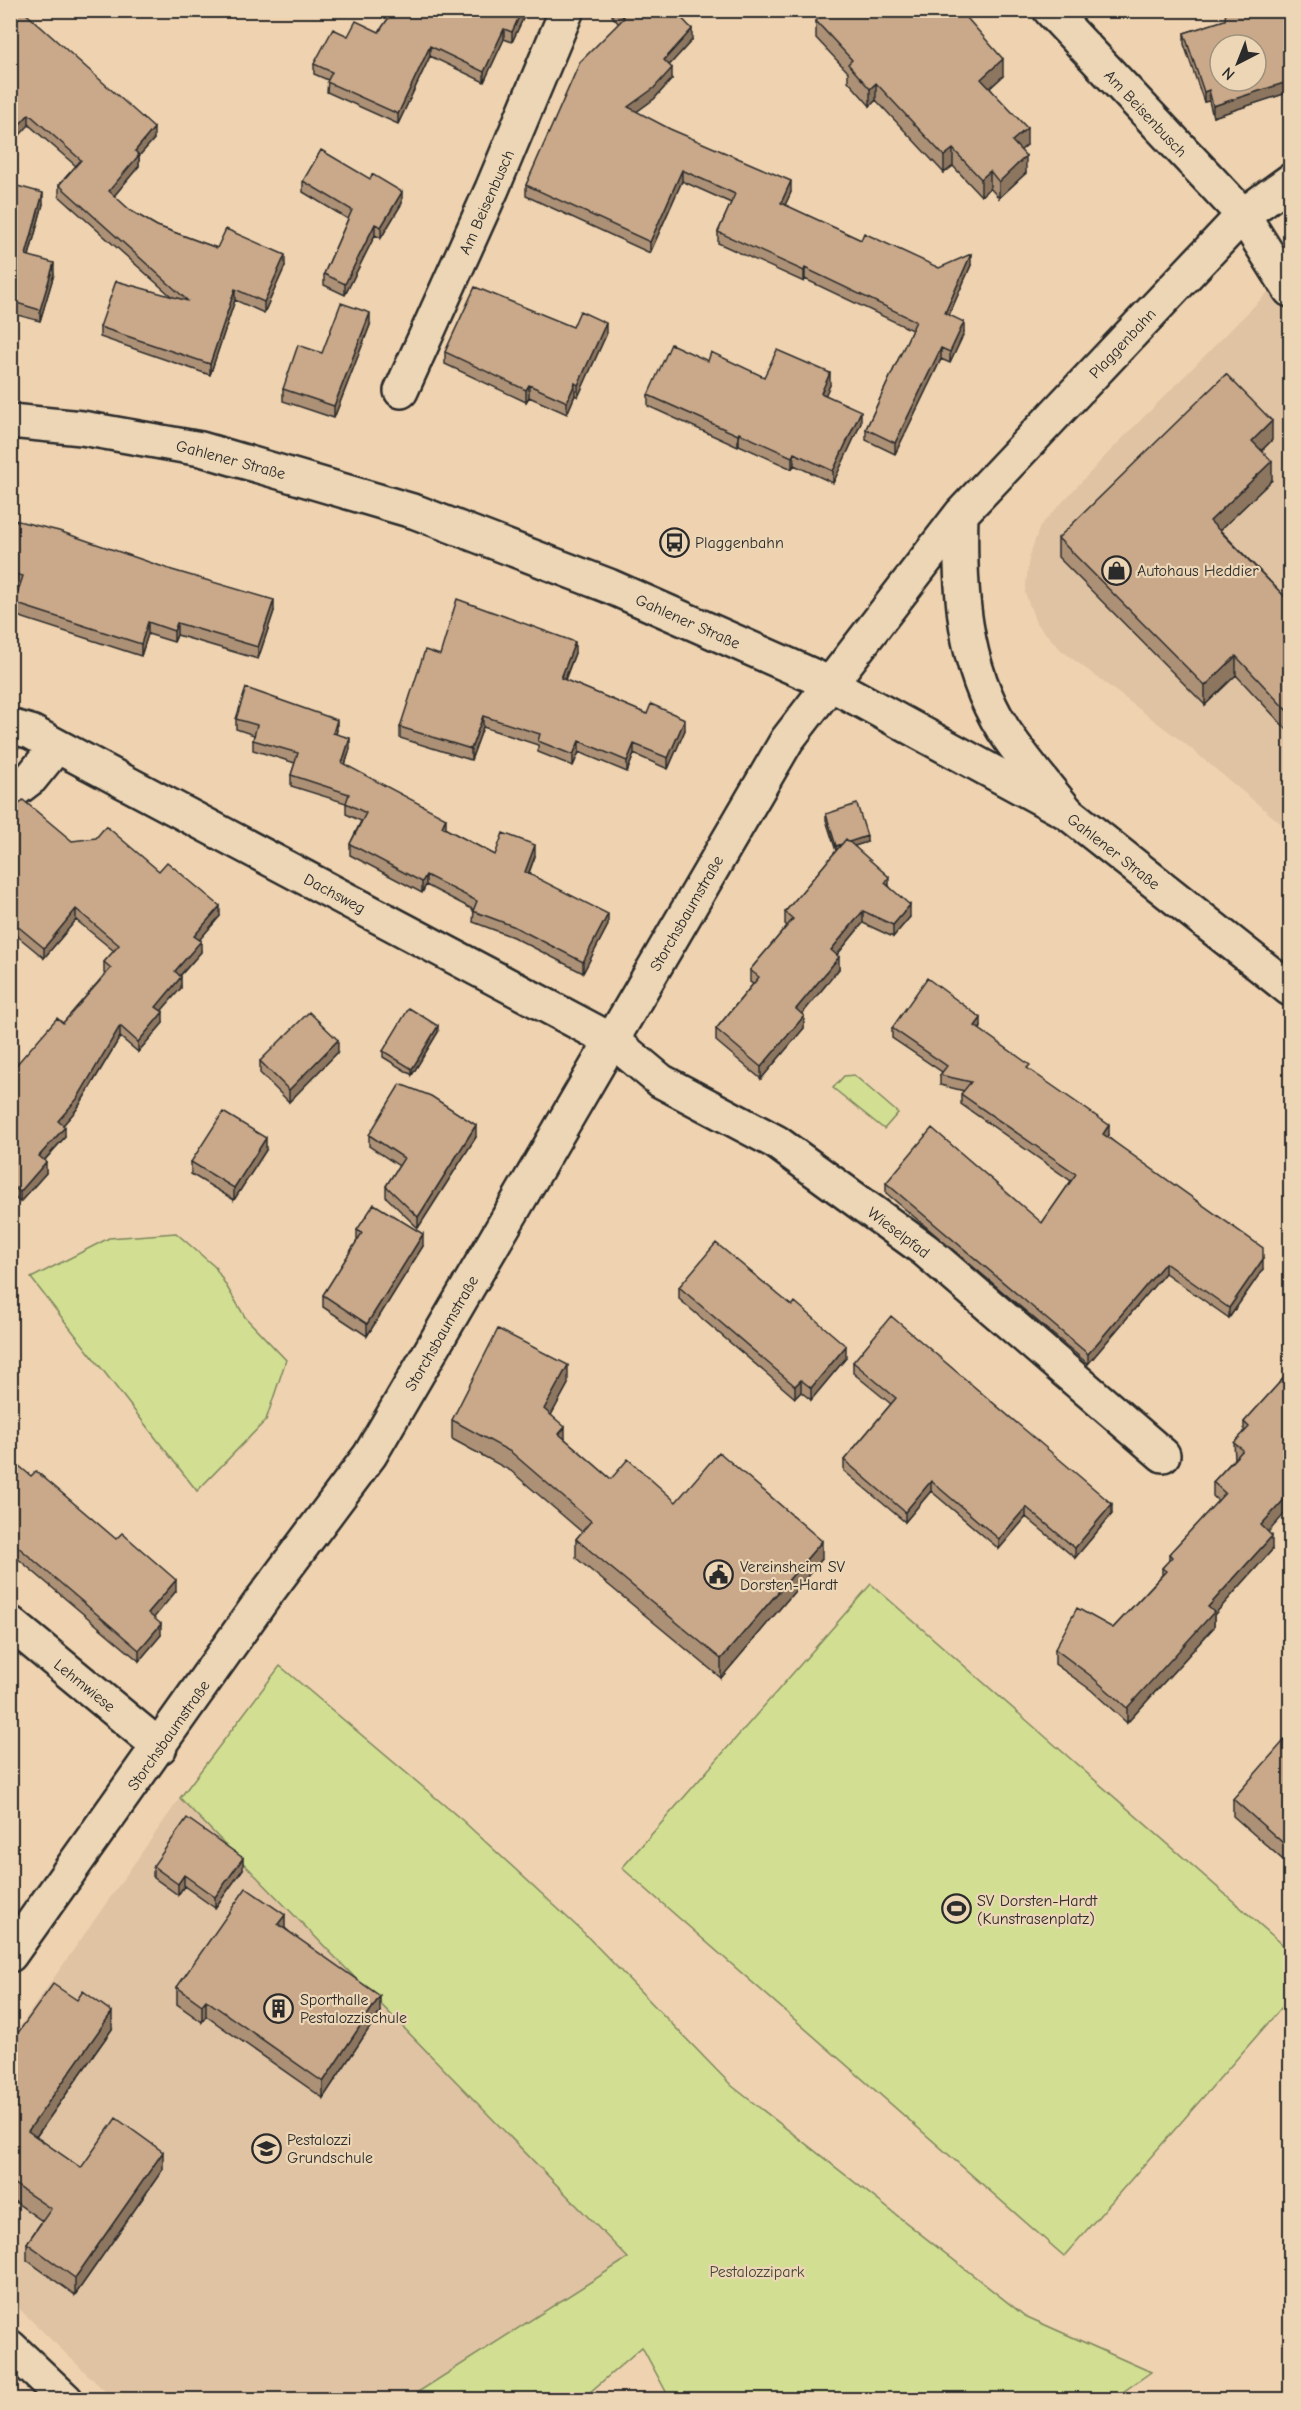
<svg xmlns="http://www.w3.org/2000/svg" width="1301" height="2410" font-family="'Comic Neue',sans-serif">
<rect width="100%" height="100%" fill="#efd3b0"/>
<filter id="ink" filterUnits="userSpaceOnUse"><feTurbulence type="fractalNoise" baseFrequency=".0167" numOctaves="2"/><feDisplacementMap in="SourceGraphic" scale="12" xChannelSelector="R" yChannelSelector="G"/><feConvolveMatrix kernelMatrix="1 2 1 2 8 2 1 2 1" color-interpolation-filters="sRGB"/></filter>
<g filter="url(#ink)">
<path fill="#e0c3a3" d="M1290,270V831L1184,743L1061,650L1036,623L1025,593L1029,557L1040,526L1111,450Z
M180,1798L628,2258L407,2399H113L11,2301V2039Z"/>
<path fill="#d2df92" stroke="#7e855e" stroke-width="1.5" d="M854,1075L898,1113L884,1129L833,1088L844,1076Z
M176,1233L215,1267L245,1317L286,1360L266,1420L197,1491L31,1278L109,1238Z
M871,1584L1290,1951V1998L1064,2256L622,1868Z
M280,1666L462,1820L583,1932L732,2086L1025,2316L1151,2372L1113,2399H670L642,2347L582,2399H407L628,2258L180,1798Z"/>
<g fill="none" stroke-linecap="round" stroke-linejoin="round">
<defs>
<path id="street" d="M1050,10L1243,215L1290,290
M401,391L492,189L567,10
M961,514C959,588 963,665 1003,729C1022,758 1046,786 1068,813
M10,726L31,732L57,746L613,1041L661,1081L776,1142L925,1250L1163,1455
M10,794L31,778L57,746
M10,1623L160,1747
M10,1955L264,1597L370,1455L787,740L961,514L1243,215L1290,181
M10,2347L66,2400"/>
<path id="secondary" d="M10,421L82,428L201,449L416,512L609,586L829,683L1068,813L1290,989"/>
</defs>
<use href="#street" stroke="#2b2b2b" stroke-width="38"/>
<use href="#secondary" stroke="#2b2b2b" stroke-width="38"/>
<use href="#street" stroke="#ecd6b5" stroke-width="33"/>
<use href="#secondary" stroke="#ecd6b5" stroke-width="33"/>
</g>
<path fill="#ad9177" stroke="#2b2b2b" stroke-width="1.5" d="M10,10L154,139L139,156V166L114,196L131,211L157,226L217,248L285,266L264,313L235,300L210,375L100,337V327L171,296L59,196V185L76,166L29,125Z
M394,10H527L512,42L504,39L484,82L430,56L398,124L327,92L328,80L314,74V64L348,36L379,32Z
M612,10H689L682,18L692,40L669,65L672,79L654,99L636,112L791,192L785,205L861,240L939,268L971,265L949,315L964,333L950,363L941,359L895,454L866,440V429L912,330L805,279L804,282L718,243V232L731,203L682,181L650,253L526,196V185L619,24L612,16Z
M1290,10V92L1213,117L1209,101L1204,102L1184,44V33L1225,20Z
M816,21L1003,76L990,88L1027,145L1020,150L1026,173L999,198L990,188L981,196L953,166L944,173L876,100L870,106L848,81V72L816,38Z
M303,181L402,203L381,238L375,235L345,295L324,285V274L348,219L303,192Z
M10,184L43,204L29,256L54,274L40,321L10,313Z
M370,325L334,418L283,401V389Z
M573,327L606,335L578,397L575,395L567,414L529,397L526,402L445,364V352Z
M764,377L830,385L825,395L861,423L833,483L794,465L792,469L739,445L738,447L648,406V395Z
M1272,440L1262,450L1272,480L1220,530L1290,602V733L1236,675L1205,705L1058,557V538Z
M10,519L274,611L258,659L177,635L174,642L148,634L141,656L14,615V603L19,587L10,585Z
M575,653L565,680L685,730L668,769L634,754L627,772L579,752L573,766L538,752V745L483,727L471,760L400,738V727L440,655Z
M236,719L337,730L336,734L350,749L345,765L446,828V829L495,855L535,856L529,873L608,925L583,973L513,937L473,922L474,910L426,885L422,893L350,855V844L361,821L346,814V803L291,786V775L295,763L253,750V740L254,735L236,729Z
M10,814L72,841L159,871L220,916L199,940L201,952L180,976L181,988L161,1011L163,1023L138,1052L120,1037L77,1109L63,1125L65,1137L44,1161L46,1173L20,1202L10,1194V1072L63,1023L105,974L104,973V962L114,951L76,920L44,958L10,930Z
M826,814L867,842L854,846L889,886L910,917L893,937L863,923L837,955L839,969L802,1014L804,1028L761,1079L716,1041V1029L753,984L750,982V970L787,926L785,924V912L836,851L826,820Z
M981,1027L980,1030L1109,1135L1108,1137L1263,1269L1229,1318L1165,1273L1088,1364L886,1193V1183L1042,1223L1071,1181L961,1104V1094L964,1091L940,1085V1075L942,1072L892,1038V1028Z
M438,1032L412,1075L383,1057V1051Z
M338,1052L289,1102L260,1073V1061Z
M369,1135L476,1137L418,1228L386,1197V1186L399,1166L369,1146Z
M266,1150L234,1200L191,1174V1162Z
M357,1230L423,1246L367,1336L323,1307V1295L357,1241Z
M679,1287L792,1306L846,1358L811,1400L801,1392L795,1398L679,1299Z
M853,1362L1112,1514L1075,1558L1026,1517L999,1549L931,1491L905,1522L844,1471V1460L891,1404L853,1373Z
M1290,1371L1268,1532L1272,1550L1214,1615V1627L1127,1723L1091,1690L1055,1664V1649L1113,1628L1162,1575V1568L1169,1561V1554L1218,1501L1213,1496V1482L1235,1458L1234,1443L1244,1433V1422Z
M568,1384L551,1415L565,1439L611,1479L676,1502L822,1559L721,1678L576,1558V1539L582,1532L511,1471L452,1439V1420Z
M10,1467L176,1591L153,1618L161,1635L139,1661L10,1552Z
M1290,1736V1866L1233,1816V1799Z
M153,1866L243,1869L215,1908L184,1886L178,1895L153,1877Z
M285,1928L380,2012L323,2098L206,2016L202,2022L177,2004V1987Z
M112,2029L36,2137L81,2168L163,2169L75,2295L27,2260V2243L42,2221L10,2198V2044Z"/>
<path fill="#8d7661" stroke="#2b2b2b" stroke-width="1.5" d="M522,10H527L512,42V32Z
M678,10H689L676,23V12Z
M504,29V39L484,82V72Z
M692,29V40L664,71V60Z
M430,46V56L398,124V114Z
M1003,59V76L981,96V79Z
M672,68V79L654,99L628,118V107Z
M1290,81V92L1213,117V106Z
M876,83V100L870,106V89Z
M1209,90V101L1204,102V92Z
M29,114V125L10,146V135Z
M154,128V139L139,156V166L109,202V191L135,151Z
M1027,128V145L1012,158V141Z
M953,149V166L944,173V156Z
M1026,156V173L999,198V182Z
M682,170V181L650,253V242Z
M990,171V188L981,196V179Z
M791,181V192L781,214V203Z
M402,192V203L381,238V227Z
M43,193V204L26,266V255Z
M375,224V235L345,295V284Z
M971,254V265L945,324V313Z
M285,255V266L264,313V302Z
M54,263V274L40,321V310Z
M805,268V279L804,282V271Z
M235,289V300L210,375V364Z
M370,313V325L334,418V406Z
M964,322V333L950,363V352Z
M606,323V335L578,397V385Z
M941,348V359L895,454V443Z
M830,373V385L821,405V393Z
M575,383V395L567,414V402Z
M529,385V397L526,402V390Z
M861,411V423L833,483V471Z
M1272,421V440L1252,460V441Z
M739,433V445L738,447V435Z
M794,453V465L792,469V457Z
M1272,461V480L1210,540V521Z
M274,600V611L258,659V647Z
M148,622V634L141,656V644Z
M177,623V635L174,642V631Z
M575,642V653L561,689V678Z
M1236,656V675L1205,705V686Z
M483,716V727L471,760V749Z
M685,719V730L668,769V758Z
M337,720V730L333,744V733Z
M350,738V749L342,774V763Z
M579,741V752L573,766V755Z
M634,744V754L627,772V761Z
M446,818V828L442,838V827Z
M867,836V842L836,852V846Z
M535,845V856L525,882V872Z
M426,875V885L422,893V882Z
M889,877V889L885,883Z
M910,905V917L893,937V925Z
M220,906V916L194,946V936Z
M76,909V920L44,958V948Z
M863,911V923L831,962V950Z
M608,914V925L583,973V962Z
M201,941V952L175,981V971Z
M839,957V969L796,1021V1009Z
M181,977V988L156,1017V1007Z
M163,1012V1023L138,1052V1042Z
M804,1016V1028L761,1079V1067Z
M981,1018V1027L975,1036V1026Z
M120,1026V1037L77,1109L58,1131V1121Z
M438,1026V1032L412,1075V1069Z
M338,1040V1052L289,1102V1090Z
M476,1125V1137L418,1228V1217Z
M1109,1125V1135L1103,1144V1134Z
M65,1127V1137L39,1166V1156Z
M266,1138V1150L234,1200V1188Z
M46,1162V1173L20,1202V1192Z
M423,1234V1246L367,1336V1324Z
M1263,1259V1269L1229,1318V1308Z
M1165,1263V1273L1088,1364V1354Z
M846,1346V1358L811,1400V1388Z
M568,1365V1384L544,1428V1409Z
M801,1380V1392L795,1398V1386Z
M565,1427V1445L559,1434Z
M931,1481V1491L905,1522V1512Z
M1290,1493V1508L1261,1540V1525Z
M1112,1504V1514L1075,1558V1548Z
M1026,1507V1517L999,1549V1539Z
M1272,1536V1550L1214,1615V1627L1127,1723V1708L1208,1607Z
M822,1541V1559L721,1678V1659Z
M176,1580V1591L148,1625V1613Z
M161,1624V1635L139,1661V1650Z
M243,1858V1869L215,1908V1897Z
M184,1875V1886L178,1895V1884Z
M285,1915V1931L278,1924Z
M380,1996V2012L323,2098V2082Z
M206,2000V2016L202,2022V2005Z
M112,2012V2029L28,2148V2131Z
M163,2152V2169L75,2295V2278Z"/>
<path fill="#c9a98a" stroke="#2b2b2b" stroke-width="1.5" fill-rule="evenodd" d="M10,10H22L154,128L135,151L139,155L109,191L131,211L157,226L217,248L226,229L285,255L264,302L235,289L210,364L100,327L116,281L188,301L59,185L81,160L29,114L10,135Z
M394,10H522L512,32L504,29L484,72L430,46L398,114L327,82L332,72L314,64L333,29L348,36L356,21L379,32Z
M617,10H678L676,12L692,29L664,60L672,68L654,88L628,107L670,129L791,181L781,203L861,240L864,233L939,268L971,254L945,313L964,322L950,352L941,348L895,443L866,429L916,321L805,268L804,271L718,232L735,194L682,170L650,242L526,185L580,62L624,18Z
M827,10H960L1003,59L981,79L1027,128L1012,141L1026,156L999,182L990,171L981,179L953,149L944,156L876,83L870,89L848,64L852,60L816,21Z
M1226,10H1290V81L1213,106L1209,90L1204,92L1184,33L1225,20ZM1220,45H1256V81H1220Z
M321,150L370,179L372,174L402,192L381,227L375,224L345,284L324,274L352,210L303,181Z
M10,184L43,193L26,255L54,263L40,310L10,301Z
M475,287L573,327L580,311L606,323L578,385L575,383L567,402L529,385L526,390L445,352Z
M341,303L370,313L334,406L283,389L298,345L322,353Z
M671,344L708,361L711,352L764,377L777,350L830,373L821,393L861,411L833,471L794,453L792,457L739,433L738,435L648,395Z
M1226,374L1272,421L1252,441L1272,461L1210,521L1290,602V714L1236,656L1205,686L1058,538Z
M10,519L59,531L172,570L274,600L258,647L177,623L174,631L148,622L141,644L14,603L23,576L10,573Z
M457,599L575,642L561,678L647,714L651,704L685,719L668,758L634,744L627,761L579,741L573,755L538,741L540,734L483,716L471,749L400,727L425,650L440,655Z
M246,688L337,720L333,733L350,738L342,763L446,818L442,827L495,855L503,833L535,845L525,872L608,914L583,962L513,926L473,911L477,901L426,875L422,882L350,844L366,813L346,803L349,794L291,775L298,753L253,740L257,725L236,719Z
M23,800L72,841L96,838L106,826L159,871L167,862L220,906L194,936L201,941L175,971L181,977L156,1007L163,1012L138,1042L120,1026L77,1099L58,1121L65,1127L39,1156L46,1162L20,1192L10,1184V1072L57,1018L63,1023L111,968L104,962L119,945L76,909L44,948L10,920V814Z
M857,804L867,836L849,842L846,839L842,844L836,846L826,814Z
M846,839L889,877L885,883L910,905L893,925L863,911L831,950L839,957L796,1009L804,1016L761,1067L716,1029L759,977L750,970L793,919L785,912Z
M927,978L981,1018L975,1026L1030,1065L1027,1068L1109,1125L1103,1134L1263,1248V1259L1229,1308L1165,1263L1088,1354L886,1183L932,1128L1042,1223L1076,1174L961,1094L971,1082L940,1075L947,1066L892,1028Z
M409,1008L438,1026L412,1069L383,1051Z
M309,1012L338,1040L289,1090L260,1061Z
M400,1084L431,1096L476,1125L418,1217L386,1186L404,1158L369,1135Z
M223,1112L266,1138L234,1188L191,1162Z
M374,1204L423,1234L367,1324L323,1295L362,1233L357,1230Z
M716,1243L792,1306L795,1302L846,1346L811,1388L801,1380L795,1386L679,1287Z
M891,1316L1112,1504L1075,1548L1026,1507L999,1539L931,1481L905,1512L844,1460L896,1398L853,1362Z
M498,1329L568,1365L544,1409L565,1427L559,1434L611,1479L628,1459L676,1502L719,1452L822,1541L721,1659L576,1539L591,1521L511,1452L452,1420Z
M1290,1371V1493L1261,1525L1272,1536L1208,1607L1214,1612L1127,1708L1091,1676L1055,1649L1077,1608L1113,1628L1166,1571L1162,1568L1172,1557L1169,1554L1225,1493L1213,1482L1243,1450L1234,1443L1249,1427L1244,1422Z
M18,1465L31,1476L36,1471L116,1539L122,1533L176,1580L148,1613L161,1624L139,1650L10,1540V1467L14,1470Z
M1289,1735L1290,1736V1849L1233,1799Z
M187,1818L243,1858L215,1897L184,1875L178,1884L153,1866Z
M246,1888L285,1915L278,1924L380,1996L323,2082L206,2000L202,2005L177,1987Z
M53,1984L77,2000L83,1991L112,2012L28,2131L81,2168L116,2118L163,2152L75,2278L27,2243L51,2209L10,2181V2044Z"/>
</g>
<defs>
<symbol id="bus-ring" viewBox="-11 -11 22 22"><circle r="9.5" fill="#ecd6b5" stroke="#2b2b2b" stroke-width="1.5"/><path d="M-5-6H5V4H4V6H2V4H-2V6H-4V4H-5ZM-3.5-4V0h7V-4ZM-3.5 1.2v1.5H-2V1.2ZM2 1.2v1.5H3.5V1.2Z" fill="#2b2b2b"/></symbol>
<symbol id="shop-ring" viewBox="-11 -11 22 22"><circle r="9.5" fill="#ecd6b5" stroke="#2b2b2b" stroke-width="1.5"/><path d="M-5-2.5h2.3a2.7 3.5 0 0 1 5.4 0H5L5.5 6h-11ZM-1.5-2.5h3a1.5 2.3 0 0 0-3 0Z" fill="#2b2b2b"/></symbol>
<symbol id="civic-ring" viewBox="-11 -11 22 22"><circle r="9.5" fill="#ecd6b5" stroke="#2b2b2b" stroke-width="1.5"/><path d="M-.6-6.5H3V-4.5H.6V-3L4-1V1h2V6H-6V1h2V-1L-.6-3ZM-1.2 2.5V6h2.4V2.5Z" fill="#2b2b2b"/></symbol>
<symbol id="stadium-ring" viewBox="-11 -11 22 22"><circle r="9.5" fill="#ecd6b5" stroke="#2b2b2b" stroke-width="1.5"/><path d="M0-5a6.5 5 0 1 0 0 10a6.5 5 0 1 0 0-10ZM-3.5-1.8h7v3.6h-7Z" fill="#2b2b2b"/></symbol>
<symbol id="building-ring" viewBox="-11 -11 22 22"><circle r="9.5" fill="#ecd6b5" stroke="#2b2b2b" stroke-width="1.5"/><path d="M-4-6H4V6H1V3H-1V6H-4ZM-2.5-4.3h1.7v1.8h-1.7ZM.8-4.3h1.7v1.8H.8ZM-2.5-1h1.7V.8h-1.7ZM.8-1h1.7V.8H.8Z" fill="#2b2b2b"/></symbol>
<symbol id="school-ring" viewBox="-11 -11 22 22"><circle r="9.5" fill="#ecd6b5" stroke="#2b2b2b" stroke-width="1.5"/><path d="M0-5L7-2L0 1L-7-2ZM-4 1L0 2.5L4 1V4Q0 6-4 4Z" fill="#2b2b2b"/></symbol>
</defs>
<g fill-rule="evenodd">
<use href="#bus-ring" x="658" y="526" width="33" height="33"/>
<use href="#shop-ring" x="1100" y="554" width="33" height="33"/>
<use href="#civic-ring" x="702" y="1558" width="33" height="33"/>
<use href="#stadium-ring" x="940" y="1892" width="33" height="33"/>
<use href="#building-ring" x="262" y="1992" width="33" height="33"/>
<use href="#school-ring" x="250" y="2132" width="33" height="33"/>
</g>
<g text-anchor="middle" stroke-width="4.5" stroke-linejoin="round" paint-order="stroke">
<g font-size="16" fill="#2b2b2b" stroke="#ecd6b5">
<text transform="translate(1146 113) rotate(47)" y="6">Am Beisenbusch</text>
<text transform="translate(486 202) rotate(-66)" y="6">Am Beisenbusch</text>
<text transform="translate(1122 343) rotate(-47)" y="6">Plaggenbahn</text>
<text transform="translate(231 459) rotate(15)" y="6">Gahlener Straße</text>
<text transform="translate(688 621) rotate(24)" y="6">Gahlener Straße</text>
<text transform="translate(1114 851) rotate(38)" y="6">Gahlener Straße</text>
<text transform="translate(335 893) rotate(28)" y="6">Dachsweg</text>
<text transform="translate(686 913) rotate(-60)" y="6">Storchsbaumstraße</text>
<text transform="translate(899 1232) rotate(37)" y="6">Wieselpfad</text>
<text transform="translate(441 1333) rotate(-60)" y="6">Storchsbaumstraße</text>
<text transform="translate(85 1685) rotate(39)" y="6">Lehmwiese</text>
<text transform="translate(168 1735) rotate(-55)" y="6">Storchsbaumstraße</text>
</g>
<g font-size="16" fill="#2b2b2b" stroke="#ecd6b5" text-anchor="start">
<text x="695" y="548">Plaggenbahn</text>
<text x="1137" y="576">Autohaus Heddier</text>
<text x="740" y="1572">Vereinsheim SV<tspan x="740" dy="18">Dorsten-Hardt</tspan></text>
<text x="977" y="1906">SV Dorsten-Hardt<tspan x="977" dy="18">(Kunstrasenplatz)</tspan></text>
<text x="300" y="2005">Sporthalle<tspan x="300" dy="18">Pestalozzischule</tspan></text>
<text x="287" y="2145">Pestalozzi<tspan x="287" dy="18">Grundschule</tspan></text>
</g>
<g font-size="16" fill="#44463a" stroke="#ecd6b5">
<text x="757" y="2277">Pestalozzipark</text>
</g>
</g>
<rect width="1301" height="2410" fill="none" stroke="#ecd6b5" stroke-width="36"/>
<rect x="18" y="18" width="1265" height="2374" fill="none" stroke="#2b2b2b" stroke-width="2" filter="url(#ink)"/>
<g transform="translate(1238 63) rotate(222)"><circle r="28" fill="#ecd6b5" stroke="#9f927e" stroke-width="1.5"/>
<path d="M0-4.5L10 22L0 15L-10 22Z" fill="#2b2b2b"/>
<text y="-9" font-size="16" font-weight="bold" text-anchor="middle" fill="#2b2b2b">N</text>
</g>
</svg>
